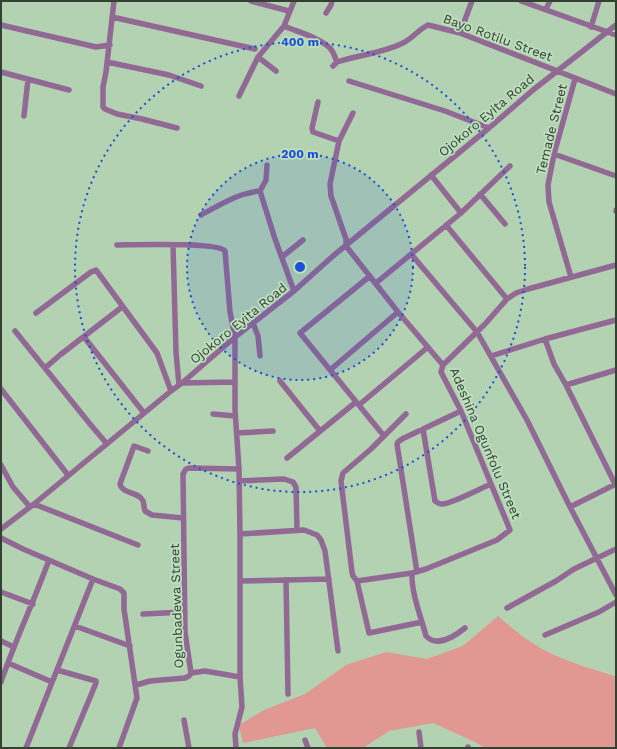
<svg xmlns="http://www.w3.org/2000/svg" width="617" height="749" font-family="'Work Sans',sans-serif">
<rect width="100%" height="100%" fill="#b2d2b1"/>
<path fill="#e19892" d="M498,616C513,629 528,642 546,651C565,661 593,669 614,676L616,675V748H485L475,742L433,723L389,731L363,748H327L315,728L243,743L239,725L264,710L305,694L346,665L386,652L427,659L463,646Z"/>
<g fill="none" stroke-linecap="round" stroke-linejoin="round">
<path stroke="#916994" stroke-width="5.5" d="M114,1L106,72L103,87V107L105,109L117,114L142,119L177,128
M251,1L289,11
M521,1L616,35
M546,9L550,1
M326,13L331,5L332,1
M112,17L255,49
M1,25L96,47L110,45
M284,26C298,32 318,37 330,48C333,51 335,57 337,62
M591,27L599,1
M460,33L472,1
M258,57L276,71
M107,62L169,75L201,86
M333,66L337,62C359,55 383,53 403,43C413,38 419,29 428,25L460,33L616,94
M1,72L69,90
M349,81L445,111L489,128
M239,96L258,57L284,26L294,1
M318,102L312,128L313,132L339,141
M24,116L28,79
M554,154L616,176
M431,175L461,213
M260,191L275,239L294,291
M480,194L505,224
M616,210V211
M201,215C220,205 238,193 260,191L266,180L267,165
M446,225L507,299
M117,245C133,245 218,242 225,251L230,312L235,337V410L239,469L240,534V677L242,707L235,734L236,748
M173,245L176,352L179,385
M346,246L398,312L443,365
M346,246V239L331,196L330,184L339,141L353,113
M411,254L477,332L527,420L570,507L616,595
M282,257L303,240
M370,276L300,333L384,436
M571,277L549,202L548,185L554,154L575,79
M376,283L461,213L510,166
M36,313L91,272L96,270L157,353L171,391
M253,323L258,336L260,356
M15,331L90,424L107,444
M84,337L144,413
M545,339L554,364L566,385L615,484
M491,356L545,339L616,320
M443,365L485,324L507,299L516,293L528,289L616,265
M45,368L60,355L122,307
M330,370L398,312
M280,381L320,431
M182,383L235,382
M566,385L616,370
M1,389L68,475
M359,405L428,347
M213,414L235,416
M406,414L371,449L343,473L341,481L352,572L353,576L357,581L369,633L422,622
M423,429L435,501C437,502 438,504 441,504C450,505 481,488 491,484
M237,433L273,431
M148,451L134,446L120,484C123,495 139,491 143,501C144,504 144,508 145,511L152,515L183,518
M287,458L356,402
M1,465L13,487L30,507
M239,481L284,479L293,482L296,487L297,530
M34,504L138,545
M570,507L616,484
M1,529L34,504L171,391L182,383L235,337L294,291L333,256L489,128L533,90L616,25
M240,534L304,530L317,535L321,540L325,551L338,651
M1,538L23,549L93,579L120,589L124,593V609L137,698L119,748
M417,572L397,444L398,442L402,439L461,411
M412,573C411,592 421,617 426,636C437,648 455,636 465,628
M286,580L288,694
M240,581L329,579
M357,581L412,573L426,569L497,540L510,530L461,411L441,372L443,365
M1,592L33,604
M507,608L556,581L574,569L616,549
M143,614L185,612
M75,626L130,646
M545,635L599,612L616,602
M1,641L14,647
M8,663L52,682
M57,670L96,681V683L69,748
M191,673L185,632L183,474L186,469L189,468L239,469
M191,673L205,671L240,677
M1,682C15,641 34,601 49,560
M136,685L150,681L185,678L189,676L191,673
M184,720L189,748
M419,732L421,748
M305,740L308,748
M468,747V748
M26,748L93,579"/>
</g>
<circle cx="300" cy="267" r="113" fill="#1d4ed8" fill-opacity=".12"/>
<g fill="none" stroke="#1d4ed8" stroke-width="2" stroke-dasharray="2 4">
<circle cx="300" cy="267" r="113"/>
<circle cx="300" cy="267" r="225"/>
</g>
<g text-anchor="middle" stroke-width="3.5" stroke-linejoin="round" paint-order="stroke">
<g font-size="13" fill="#334032" stroke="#bedfbe">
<text transform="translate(498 37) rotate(20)" y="5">Bayo Rotilu Street</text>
<text transform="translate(486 115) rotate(-40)" y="5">Ojokoro Eyita Road</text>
<text transform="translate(551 129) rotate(-76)" y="5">Temade Street</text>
<text transform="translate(238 323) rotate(-39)" y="5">Ojokoro Eyita Road</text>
<text transform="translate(486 443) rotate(67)" y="5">Adeshina Ogunfolu Street</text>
<text transform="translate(176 606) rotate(-92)" y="5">Ogunbadewa Street</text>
</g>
</g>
<circle cx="300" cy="267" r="6" fill="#1d4ed8" stroke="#bedfbe" stroke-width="2"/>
<g font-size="12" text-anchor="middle" font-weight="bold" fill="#1d4ed8" stroke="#bedfbe" stroke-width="3.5" stroke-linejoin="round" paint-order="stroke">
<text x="300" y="46">400 m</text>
<text x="300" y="158">200 m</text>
</g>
<rect width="617" height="749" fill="none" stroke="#334032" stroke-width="4"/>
</svg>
